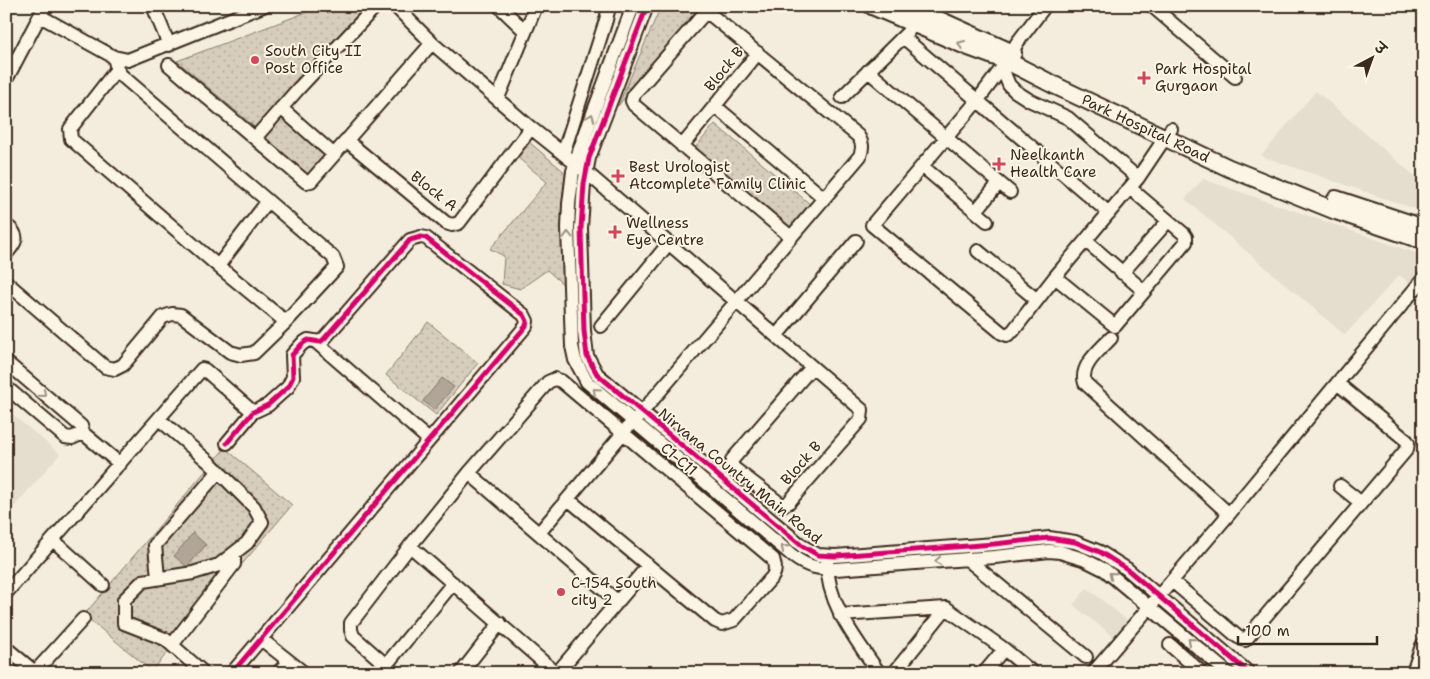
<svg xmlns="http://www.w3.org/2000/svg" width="1430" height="679" font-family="'Shantell Sans','Playpen Sans Deva',sans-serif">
<defs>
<pattern id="green-dots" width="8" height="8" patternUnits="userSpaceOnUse" patternTransform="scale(1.25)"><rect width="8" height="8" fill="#d6cdbd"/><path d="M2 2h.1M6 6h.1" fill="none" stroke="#b9b0a2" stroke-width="1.8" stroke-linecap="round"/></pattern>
</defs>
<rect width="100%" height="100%" fill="#f4eddd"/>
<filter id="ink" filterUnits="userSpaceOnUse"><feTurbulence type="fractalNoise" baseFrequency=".02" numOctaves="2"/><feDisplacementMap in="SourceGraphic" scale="10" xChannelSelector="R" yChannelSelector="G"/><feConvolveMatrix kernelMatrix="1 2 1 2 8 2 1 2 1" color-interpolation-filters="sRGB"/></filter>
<g filter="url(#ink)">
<path fill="#e5ddce" d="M1316,91L1424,184V212L1261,156Z
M1203,179L1424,256V268L1410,284L1399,275L1345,335L1185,199Z
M6,409L60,454L6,516Z
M1087,588L1127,620L1114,637L1073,605Z"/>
<path fill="url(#green-dots)" stroke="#887c6e" d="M323,6H366L256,128L177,61Z
M661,6H700L618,106Z
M281,114L329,156L308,180L260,138Z
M715,124L811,205L785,235L690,154Z
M529,142L567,174L561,228L566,287L547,270L520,289L502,284L504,256L490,249L547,182L517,157Z
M428,322L478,363L436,415L386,375Z
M225,448L292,505L152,671L84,615Z"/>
<path fill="#b0a596" stroke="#817466" d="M442,378L454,387L434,410L423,401Z
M193,533L206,545L187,567L174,556Z"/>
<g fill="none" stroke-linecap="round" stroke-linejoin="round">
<defs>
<path id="minor" d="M153,6L169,45
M395,6L432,43L531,128L586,172L862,410L861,419L788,503L782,505L735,469L732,465V460L812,367
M499,6L525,31
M633,6L580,148L573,171L569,204L568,228L572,346L575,360L587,382L794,557C807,567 819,569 836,569L995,557L1049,551L1060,552L1083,559L1105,570L1228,673
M647,6L589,158L584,184L581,228L584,331L587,356L597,374L802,546L818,555L835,556L994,544L1049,538L1075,542L1100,552L1127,569L1249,673
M1045,6L1017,43L1007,61L978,100L872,225L1002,333L1007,335L1013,331L1055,277L1138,178L1171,129
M1152,6L1235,77
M40,16L114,57L128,60L263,6
M903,37L1109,213
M169,65L306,182L311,181L432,43
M1002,68L1009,85L1015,91L1029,100L1068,118L1138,178
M117,69L70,129L71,139L218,266L286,322
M868,71L1010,192
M6,80L45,6
M842,97L908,32
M498,98L536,6
M715,106L824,198
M281,108L333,154
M255,138L299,88L376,6
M346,140L446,223L452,225L459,223L531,128
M682,146L758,53
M563,154L606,20L608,11L607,6
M922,166L987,221
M976,211L999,183
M6,225C21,236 16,242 6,254
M1086,241L1144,291
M978,251L1037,300
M218,266L268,201
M1122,273L1168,221
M1055,277L1115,326L1186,242V237L1184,234L1130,188
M6,282L105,367L115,369L123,365L163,317L172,314L181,315L230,352L241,355L254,353L286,322L337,267L333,257L121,75L117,69L114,57
M601,326L669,243
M776,336L856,241
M1111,338C1100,350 1079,366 1085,383L1229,514
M316,342L429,440
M6,362L81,426L83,433L120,464
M6,387L65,437L72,438L83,433
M637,418L860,156C863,147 863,144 858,136L711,15H703L634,94L632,101L634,105L791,237
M159,419L210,463L254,507L262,522L247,543L219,565L193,573L143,581L124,600V623L165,639L204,673
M227,443L253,412L268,405L288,387L293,377L292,355L302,344L308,340L320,342L324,339L410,240L421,237L426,238L524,315L527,321L526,326L232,673
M469,473L618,602
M1340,486L1360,502
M539,533L629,426
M53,540L103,585
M410,546L556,673
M967,559L1086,657
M827,562C827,605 856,639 879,673
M158,578L155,545L219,471
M1172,581L1238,637L1245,640L1247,638L1407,449L1408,443L1407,441L1337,383
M6,593L202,369L205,370L253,412
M840,615L946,608L1004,649L1033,673
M261,639L304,673
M172,645L234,564V554
M1170,645L1202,673
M6,648L36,673
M386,665L453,583
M35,672L83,619
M278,673L289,661
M395,673L353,636L351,630V623L410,546L469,473L548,382L555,379L561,381L773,559C775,566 776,569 773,576L734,620L722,624L715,621L568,499
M461,673L500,623
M557,673L648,566
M894,673L946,608
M984,673L1004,649
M1093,673L1229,514L1424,278"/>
<g id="major">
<path id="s1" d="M872,6L966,46L1007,61L1056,86L1229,168L1336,211L1424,241"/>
<path d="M908,6L1013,53"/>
<path d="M1336,199L1424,228"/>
<path d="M1415,673L1424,646"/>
</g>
</defs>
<use href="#minor" stroke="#3b2a1e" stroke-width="16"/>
<use href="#major" stroke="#3b2a1e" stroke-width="20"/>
<use href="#minor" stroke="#fcf5e5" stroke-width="12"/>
<use href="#major" stroke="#fcf5e5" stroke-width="16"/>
<defs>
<path id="cycleway" d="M647,6L589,158L584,184L581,228L584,331L587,356L597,374L802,546L818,555L835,556L994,544L1049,538L1075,542L1100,552L1127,569L1249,673
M227,443L253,412L268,405L288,387L293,377L292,355L302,344L308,340L320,342L324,339L410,240L421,237L426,238L524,315L527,321L526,326L232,673"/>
</defs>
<use href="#cycleway" stroke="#fcf5e5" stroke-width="8"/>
<use href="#cycleway" stroke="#d6006c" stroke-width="5"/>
</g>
<defs><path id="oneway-chevron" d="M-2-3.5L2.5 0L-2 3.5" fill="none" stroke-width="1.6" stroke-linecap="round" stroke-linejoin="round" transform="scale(1.25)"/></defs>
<g stroke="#9c9082">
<use href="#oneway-chevron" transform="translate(961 44) rotate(-157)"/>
<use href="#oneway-chevron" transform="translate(591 117) rotate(-69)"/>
<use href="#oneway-chevron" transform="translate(568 235) rotate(-91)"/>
<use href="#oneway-chevron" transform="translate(596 391) rotate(-138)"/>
<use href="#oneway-chevron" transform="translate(43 394) rotate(40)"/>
<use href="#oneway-chevron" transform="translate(784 548) rotate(-140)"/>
<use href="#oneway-chevron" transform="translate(938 561) rotate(176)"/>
<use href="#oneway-chevron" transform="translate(1112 575) rotate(-141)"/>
<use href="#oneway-chevron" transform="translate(1191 641) rotate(-140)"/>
</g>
</g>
<g fill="#d1495b" stroke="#fcf5e5" stroke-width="2">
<circle cx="255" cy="60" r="5"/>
<path d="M1141.5 70.5h5v5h5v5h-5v5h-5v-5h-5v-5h5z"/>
<path d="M996.5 156.5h5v5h5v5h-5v5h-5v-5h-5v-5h5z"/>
<path d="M615.5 168.5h5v5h5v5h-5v5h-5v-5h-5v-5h5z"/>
<path d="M612.5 224.5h5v5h5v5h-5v5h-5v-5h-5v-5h5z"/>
<circle cx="561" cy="592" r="5"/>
</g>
<g text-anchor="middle" stroke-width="4" stroke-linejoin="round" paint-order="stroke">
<g font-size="15" fill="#3b2a1e" stroke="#fcf5e5" text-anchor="start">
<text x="265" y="56">South City II<tspan x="265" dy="17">Post Office</tspan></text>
<text x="1155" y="74">Park Hospital<tspan x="1155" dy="17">Gurgaon</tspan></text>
<text x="1010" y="160">Neelkanth<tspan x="1010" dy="17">Health Care</tspan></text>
<text x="629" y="172">Best Urologist<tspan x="629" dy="17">Atcomplete Family Clinic</tspan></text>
<text x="626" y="228">Wellness<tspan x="626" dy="17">Eye Centre</tspan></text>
<text x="571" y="588">C-154 South<tspan x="571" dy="17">city 2</tspan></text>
</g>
<g font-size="15" fill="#3b2a1e" stroke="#fcf5e5">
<text transform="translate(724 69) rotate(-51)" y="5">Block B</text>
<text dy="5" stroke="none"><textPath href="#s1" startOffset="300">Park Hospital Road</textPath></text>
<text transform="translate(434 191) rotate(38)" y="5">Block A</text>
<text transform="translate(679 459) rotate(40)" y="5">C1-C11</text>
<text transform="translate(801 463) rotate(-49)" y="5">Block B</text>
<text transform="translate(740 476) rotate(39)" y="5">Nirvana Country Main Road</text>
</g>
</g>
<rect width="1430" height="679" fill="none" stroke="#fcf5e5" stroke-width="25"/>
<rect x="12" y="12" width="1405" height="654" fill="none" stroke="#3b2a1e" stroke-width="2" filter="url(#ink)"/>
<g transform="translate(1372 58) rotate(41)" stroke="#fcf5e5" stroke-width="4" paint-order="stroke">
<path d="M0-4L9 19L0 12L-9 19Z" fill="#3b2a1e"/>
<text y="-8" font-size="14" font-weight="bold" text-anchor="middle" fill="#3b2a1e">उ</text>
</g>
<path d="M1238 636v8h139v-8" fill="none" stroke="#3b2a1e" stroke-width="2.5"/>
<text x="1245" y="636" font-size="15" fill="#3b2a1e" stroke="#fcf5e5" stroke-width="4" paint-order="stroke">100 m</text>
</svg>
